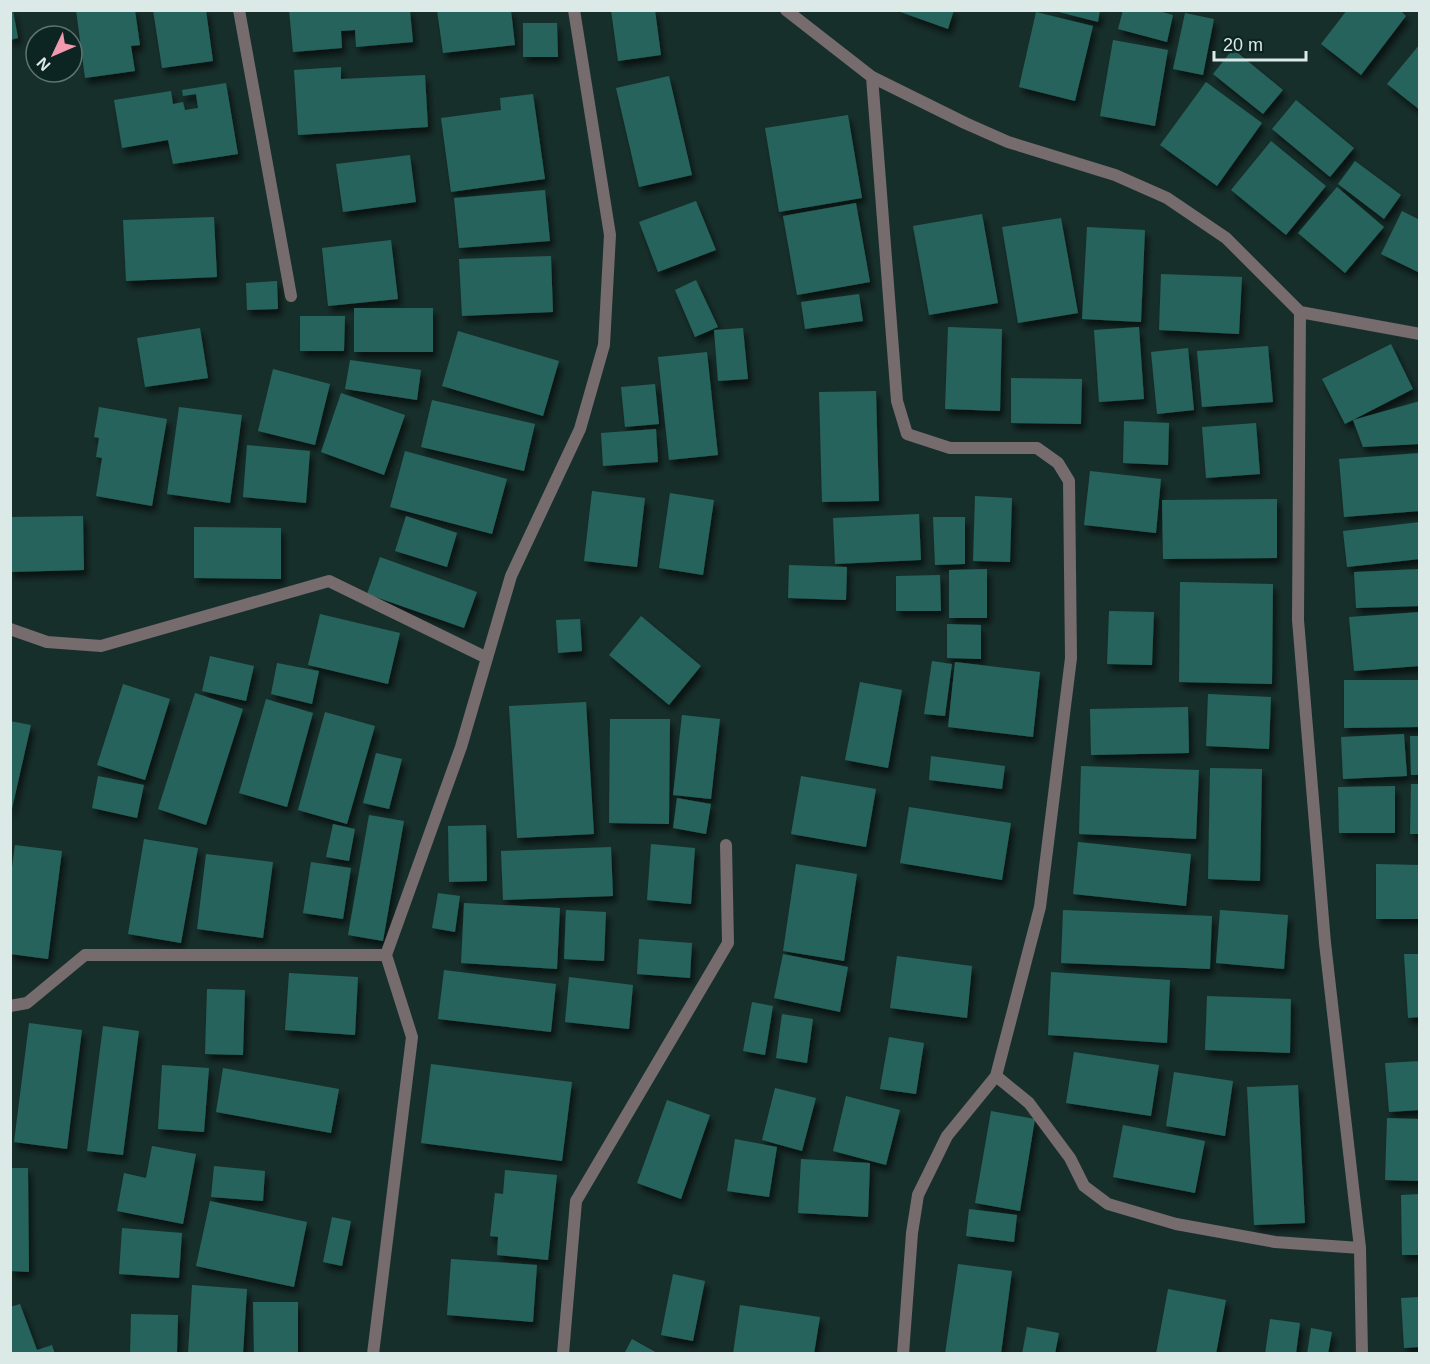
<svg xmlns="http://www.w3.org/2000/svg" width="1430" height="1364" font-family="Helvetica,sans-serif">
<defs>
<filter id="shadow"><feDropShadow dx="3.5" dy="6" stdDeviation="3" flood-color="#0009"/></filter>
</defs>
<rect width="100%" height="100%" fill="#172f2b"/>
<path fill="#27635b" filter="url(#shadow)" d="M10,10H13L18,38L10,40Z
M76,10H135L140,45L131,46L135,71L85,78Z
M153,10H206L213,61L162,68Z
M289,10H410L413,42L356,47L355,30L341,31L342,48L293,52Z
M437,10H511L515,45L443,53Z
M611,10H655L661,55L618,61Z
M895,10H954L948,29Z
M1051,10H1100L1098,22Z
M1123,10H1155L1173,15L1167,42L1118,29Z
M1347,10H1400L1406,16L1361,75L1321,44Z
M1036,12L1093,26L1075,101L1019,87Z
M1185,13L1214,19L1203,75L1173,69Z
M523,23H557L558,57H523Z
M1113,40L1168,50L1155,126L1100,116Z
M1420,44V110L1387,84Z
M1233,49L1283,90L1263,114L1213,74Z
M341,67V79L425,75L428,127L298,135L294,70Z
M669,76L692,175L639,187L616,88Z
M1206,82L1262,123L1217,186L1160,145Z
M226,83L238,154L173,164L168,140L122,148L114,100L171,91L173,104L183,102L185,110L198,108L196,94L183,96L182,90Z
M533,94L545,179L451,192L441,118L501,110L500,98Z
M1296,100L1354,148L1330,177L1272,129Z
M848,115L862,198L779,212L765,128Z
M1271,141L1326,186L1286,235L1231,190Z
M410,155L416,202L343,212L336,164Z
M1355,161L1401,195L1384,219L1338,184Z
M1337,187L1384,227L1345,273L1298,233Z
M545,190L550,241L459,248L454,198Z
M696,201L716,250L658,272L639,222Z
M856,203L870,282L797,295L783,216Z
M1402,211L1420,220V273L1381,254Z
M982,214L998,303L929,315L913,226Z
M214,217L217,277L126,281L123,220Z
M1061,218L1078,313L1018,323L1002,227Z
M1087,227L1145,230L1141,322L1082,319Z
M391,240L398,299L328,306L322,248Z
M551,256L553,312L462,316L459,259Z
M1161,274L1242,277L1239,334L1159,330Z
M696,280L718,327L695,337L675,290Z
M277,281L278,309L247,310L246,283Z
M859,294L863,321L805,329L801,302Z
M354,308H433V352H354Z
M300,316H345L344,351H300Z
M948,327L1002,329L1000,411L945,409Z
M1139,327L1144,399L1099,402L1094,330Z
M200,328L208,378L145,387L137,338Z
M743,328L748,379L718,381L714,330Z
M458,331L559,361L543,416L442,386Z
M1391,344L1413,389L1345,424L1322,379Z
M1268,346L1273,402L1202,407L1197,351Z
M1188,348L1194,410L1157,414L1151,352Z
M707,352L718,455L669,460L658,357Z
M350,360L421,370L417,400L345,389Z
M273,369L330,384L315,445L258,431Z
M1011,378L1082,379L1081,424L1011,423Z
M655,384L659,424L625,427L621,387Z
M876,391L879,501L822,502L819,392Z
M341,393L405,415L384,475L321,452Z
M432,400L535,424L524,471L421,447Z
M1420,401V444L1363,447L1353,420Z
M99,407L167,419L152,506L96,496L102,458L96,457L99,438L94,437Z
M179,407L242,415L230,503L167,494Z
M1124,421L1169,423L1168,465L1123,463Z
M1256,423L1260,474L1206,478L1202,427Z
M656,429L658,462L603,466L601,433Z
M247,445L310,451L306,503L243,497Z
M405,451L507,479L492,534L390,507Z
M1420,453V511L1344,517L1339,459Z
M1090,471L1161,479L1156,533L1084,525Z
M592,491L645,498L637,567L584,561Z
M670,493L714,500L703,575L659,568Z
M975,496L1012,498L1010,562L973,561Z
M1277,499V558L1163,559L1162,500Z
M919,514L921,560L835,564L833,518Z
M83,516L84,570L10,572V517Z
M406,516L457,533L447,567L395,551Z
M933,517H965V564L935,565Z
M1420,522V559L1347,567L1343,531Z
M194,527L281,528V579L194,578Z
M380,557L477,592L464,628L367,594Z
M789,565L847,567L846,600L788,598Z
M987,569V618H949V570Z
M1420,569V606L1356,608L1354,572Z
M940,575L941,611H896V576Z
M1180,582L1273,584L1272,684L1179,682Z
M1109,611L1154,612L1152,665L1107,664Z
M1420,612V666L1354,671L1349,617Z
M320,614L400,633L388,684L308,665Z
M641,616L701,666L669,705L609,655Z
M580,619L582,651L558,653L556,620Z
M947,624L981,625V659L947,658Z
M210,656L254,666L246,701L202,691Z
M932,661L952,664L945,716L924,714Z
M955,662L1040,672L1033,737L948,727Z
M277,663L319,671L312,704L271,694Z
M1344,680H1420V727L1344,728Z
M860,682L902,690L888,768L845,760Z
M123,684L170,699L145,780L97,765Z
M195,693L243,709L206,825L158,809Z
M1208,694L1271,697L1269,749L1206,746Z
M266,699L313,713L287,807L239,793Z
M586,702L594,834L517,838L509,706Z
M1188,707L1189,753L1091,755L1090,709Z
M325,712L375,726L347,824L298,810Z
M682,715L720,719L711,799L673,795Z
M610,719H670L669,824L609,823Z
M10,721L31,725L11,813H10Z
M1404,734L1407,776L1343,779L1341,737Z
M1410,736H1420V775H1411Z
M376,753L402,759L389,809L363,803Z
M931,756L1005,766L1002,789L929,780Z
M1081,766L1199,770L1196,839L1079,834Z
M1210,768L1262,769L1260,881L1208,879Z
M98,776L144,785L137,818L92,808Z
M801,776L876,789L866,847L791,834Z
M1411,784H1420V834H1410Z
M1395,786V833H1339L1338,787Z
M677,798L711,804L706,834L673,828Z
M909,807L1011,823L1002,880L900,863Z
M369,815L404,821L383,941L348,935Z
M333,824L355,829L349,861L326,857Z
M486,825L487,881L449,882L448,826Z
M144,839L198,848L181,943L128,934Z
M1078,842L1191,854L1186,906L1073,894Z
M651,844L695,848L691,904L647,900Z
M15,845L62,851L48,959L10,954V882Z
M611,847L613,896L503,900L501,851Z
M206,854L273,862L263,938L197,929Z
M311,862L351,868L343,919L303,913Z
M796,864L857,874L844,961L783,951Z
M1376,864L1420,865V919H1376Z
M438,893L460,896L455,932L432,928Z
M464,903L560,908L557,969L461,963Z
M566,910L606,912L604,961L564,959Z
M1063,910L1212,916L1210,969L1061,963Z
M1220,910L1288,915L1284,969L1216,963Z
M639,939L692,943L690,978L637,974Z
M783,954L848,967L840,1012L774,998Z
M1404,954H1420V1017L1408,1018Z
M897,956L972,966L967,1018L890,1008Z
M444,970L556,984L551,1032L438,1019Z
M1051,972L1170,980L1167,1043L1048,1035Z
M289,973L358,977L355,1035L285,1030Z
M569,977L633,985L629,1029L565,1022Z
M207,989L245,990L243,1055L205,1054Z
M1207,996L1291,999L1290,1053L1205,1050Z
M752,1002L773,1006L765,1055L743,1051Z
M782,1014L813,1019L807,1063L776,1058Z
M29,1023L82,1030L67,1149L14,1142Z
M103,1026L139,1031L123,1155L87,1151Z
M889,1037L924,1043L916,1094L880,1089Z
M1074,1052L1159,1065L1151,1116L1066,1103Z
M1420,1061V1110L1389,1112L1385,1063Z
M431,1064L572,1082L562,1161L421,1143Z
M162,1065L209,1068L204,1132L158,1129Z
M223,1068L339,1089L331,1133L216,1112Z
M1174,1072L1233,1081L1225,1136L1166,1126Z
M1298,1085L1305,1223L1254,1225L1247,1087Z
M775,1088L816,1098L802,1151L762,1140Z
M846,1096L900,1110L886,1165L833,1151Z
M667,1100L710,1115L681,1199L637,1183Z
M991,1111L1035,1119L1020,1211L975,1203Z
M1387,1118L1420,1119V1181L1385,1180Z
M1123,1125L1205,1141L1195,1193L1113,1177Z
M735,1139L777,1147L769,1197L727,1191Z
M152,1146L196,1154L183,1224L117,1211L124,1173L146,1178Z
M801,1159L870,1163L868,1217L798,1213Z
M214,1166L265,1171L263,1201L211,1197Z
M10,1168H28L29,1272L11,1271Z
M505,1170L557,1175L548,1260L497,1255L498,1237L490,1236L495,1193L503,1194Z
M1420,1194V1255H1402L1401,1195Z
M210,1201L307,1222L294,1287L196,1266Z
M969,1209L1017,1215L1014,1242L966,1236Z
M332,1217L351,1221L342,1266L323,1262Z
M122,1228L182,1233L179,1278L119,1274Z
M451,1259L537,1265L533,1322L447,1315Z
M958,1264L1012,1271L1001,1354H945Z
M673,1274L705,1281L693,1341L661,1335Z
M192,1285L247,1289L243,1354H188Z
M1168,1289L1226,1300L1216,1354H1156Z
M1420,1297V1347L1404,1348L1401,1298Z
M253,1302H298V1354H254Z
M20,1304L37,1350L52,1345L55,1354H10V1307Z
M740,1305L820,1317L814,1354H733Z
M131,1314L178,1315L177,1354H130Z
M1270,1319L1300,1323L1296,1354H1265Z
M1027,1327L1059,1333L1055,1354H1022Z
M1311,1328L1332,1332L1328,1354H1307Z
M632,1339L659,1354H624Z"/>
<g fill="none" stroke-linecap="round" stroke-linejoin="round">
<path stroke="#766b6d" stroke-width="12" d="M239,10L291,296
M786,10L872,77L965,123L1008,142L1115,175L1167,198L1226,238L1300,312L1420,334
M872,77L897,401L907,434L950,448H1037L1058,463L1069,481L1071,658L1040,907L996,1076L947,1136L918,1195L912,1233L903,1354
M1300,312L1298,620L1325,943L1360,1248L1362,1354
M10,629L47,642L101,646L329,581L485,657
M10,1006L27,1003L85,955H386
M996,1076L1029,1103L1070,1158L1084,1186L1108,1204L1176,1224L1275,1242L1360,1248
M373,1354L412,1037L386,955L461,747L511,576L580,429L604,345L610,235L574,10
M563,1354L576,1201L728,943L726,845"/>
</g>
<rect width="1430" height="1364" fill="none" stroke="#dceae7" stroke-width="24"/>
<g transform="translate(54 54) rotate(226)"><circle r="28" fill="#0d2522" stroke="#607471" stroke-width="1.5"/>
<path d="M0-4.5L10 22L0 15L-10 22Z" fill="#f29ab0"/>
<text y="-9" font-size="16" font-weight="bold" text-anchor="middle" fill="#dceae7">N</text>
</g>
<path d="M1214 51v9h92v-9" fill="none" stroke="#dceae7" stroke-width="3"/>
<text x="1223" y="51" font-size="18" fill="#dceae7" stroke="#0d2522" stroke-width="4.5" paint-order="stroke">20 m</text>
</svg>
